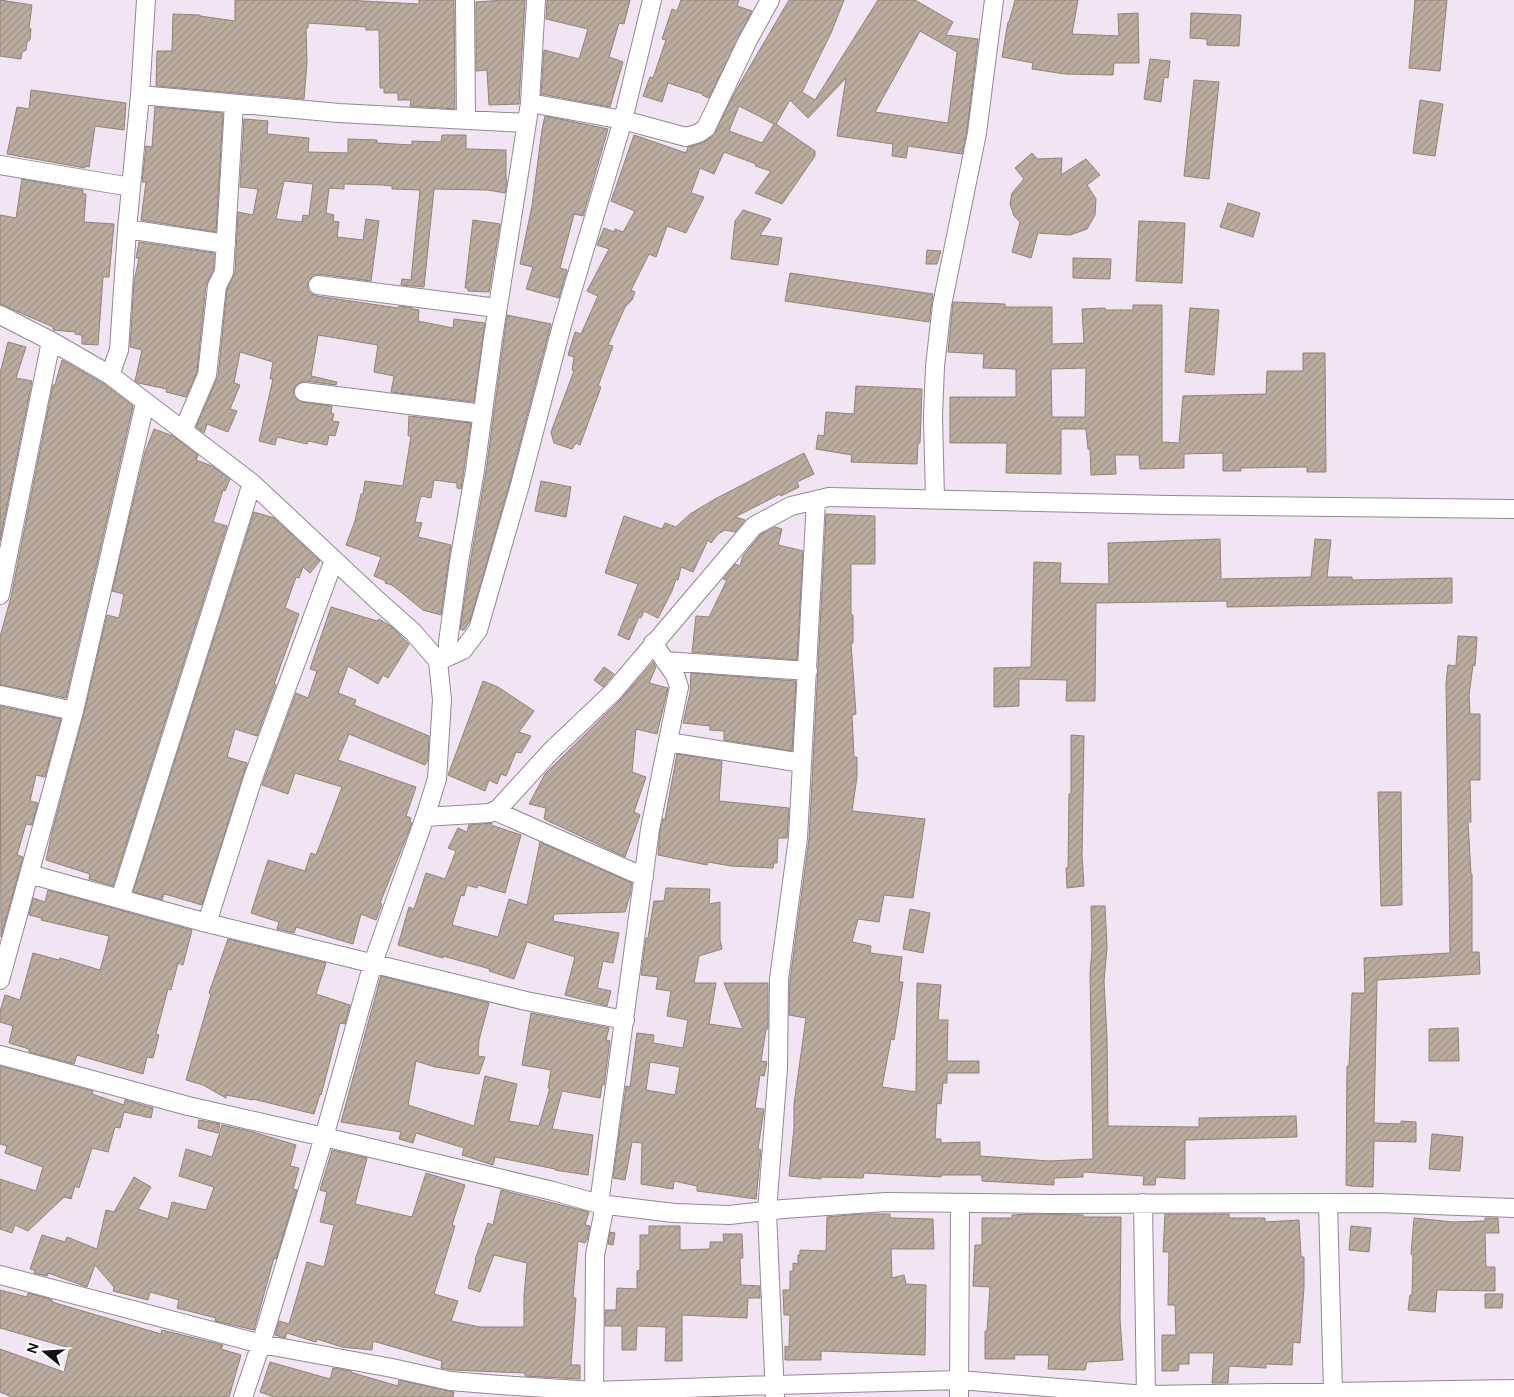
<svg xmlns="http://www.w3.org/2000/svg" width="1514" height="1397" font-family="'DM Sans',sans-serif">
<defs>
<pattern id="building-hatch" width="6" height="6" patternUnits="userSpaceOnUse" patternTransform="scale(1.25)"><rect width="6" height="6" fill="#bbac9f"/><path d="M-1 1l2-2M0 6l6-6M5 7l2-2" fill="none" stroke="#a09388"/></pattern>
</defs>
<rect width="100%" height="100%" fill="#f1e4f3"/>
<path fill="url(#building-hatch)" stroke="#908276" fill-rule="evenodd" d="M0,0L32,5L29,28L31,29L30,40L27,42L26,50L22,52L21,59L0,56Z
M235,0H345L419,4V0H454L455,109L410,106L411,100H398V93H384V88H380L379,30H366V27L308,23V28H306L307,63L304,99L156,86L157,51H172L173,14L200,15V16L235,21Z
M505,0H525L519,102V104L489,105L487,70L476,71V2Z
M547,0H630L624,24L619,23L609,57L623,62L610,107L541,94L544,50L579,59L588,29L546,19Z
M681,0H739L737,6L752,11L709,98L702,95L703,94L668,83L662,102L643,96L650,77L653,78L666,40L662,39L672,9L677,11Z
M789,0H844L831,33L802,92L815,100L878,0H915L953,22L946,35L978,39L967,131L962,154L908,146L906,158L892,156L893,144L837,136L846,78L808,118L790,100L776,124L815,151V156L782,204L755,193L771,171L755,166L756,164L724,152L714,174L700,168L691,193L704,197L686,233L667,226L656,257L649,254L631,290L635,292L632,300L625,307L608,345L613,346L598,386L601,387L580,445L576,443L572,449L554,443L551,432L574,371L572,370L574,357L568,355L575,332L581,334L598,296L587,291L609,249L597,245L604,228L614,232L615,229L623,232L635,211L611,201L634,135L686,153L688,147L702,143L712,137L735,92ZM920,31L957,52L948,123L875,112ZM739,106L774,124L762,143L729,131Z
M1015,0H1078L1072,34L1119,36L1118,14L1138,13L1139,63H1114L1113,75L1065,74L1032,69L1033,63L1002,57L1008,22H1009Z
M1415,0H1447L1440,71L1409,68Z
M1191,13L1241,15L1239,46L1207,45V39L1190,38Z
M1150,59L1170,61L1168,78L1164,77L1161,102L1144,99Z
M1194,80L1219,82L1209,179L1184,176Z
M31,90L126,103L124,130L95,126L89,167L85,166V168L7,154L17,107L29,109Z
M1420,100L1443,104L1435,156L1413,153Z
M155,107L223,113L216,232L141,220L146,182H142L146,146L152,147Z
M545,116L608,129L583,216L574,214L560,268L567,270L559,298L526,289L533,267L520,264L532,206L542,130Z
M244,119L268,121L267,134L309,138L308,152L348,153V139L377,140V143L412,145V141L441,142L442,135H466V149L506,150V180H507L505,193L488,190L434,189L424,287L401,285L402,279L411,280L420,190L392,189V186L382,185L344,184V189L329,188L326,213L334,215L333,221L339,222L337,237L363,240L366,219L379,221L371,281L319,274L313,275L308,283V290L312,294L317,296L398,308L399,306L413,308L412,309L419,310L418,321L453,328L454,319L485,323L474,402L391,392L394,376L374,372L378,345L318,335L311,376L337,382L336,385L305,381L296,385L293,391L294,397L302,402L332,406L331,413L334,414L332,421L339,422L335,436L329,435L327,445L308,441L307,444L277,437L275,445L259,441L273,379H270L273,362L240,352L234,383L240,385L230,409L237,411L228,432L207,424L204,433L196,427L218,376L227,289L235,273L238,212L253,215L258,189L240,187ZM284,181L313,184L309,216L303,215L302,222L276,219Z
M1032,153L1037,159L1062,158L1061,175L1086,159L1100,175L1087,185L1096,199L1095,215L1087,229L1070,235L1038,233L1031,258L1012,252L1020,222L1014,216L1010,204L1012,193L1024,179L1015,168Z
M22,179L83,190V194H86L84,222L114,224L109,277H103L98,345L82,344V335L75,334L76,332L53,330V327L0,304V215L16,218Z
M1228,203L1260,213L1253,237L1220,227Z
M743,210L771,219L760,235L782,238L778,265L731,259L735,221Z
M473,220L500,224L489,292L468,291V288H465Z
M1139,221L1185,223L1182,283L1136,281Z
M139,242L214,253V269L206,285L197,372L186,397L166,392L167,389L138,383L135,381L142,350L130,347L134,282L139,258H136Z
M927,250L941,251L937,264H926Z
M1073,258L1111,259L1110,279L1073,278Z
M790,273L933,294L929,322L785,301Z
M953,302L1005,304V307H1052V344L1084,343L1082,309L1105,308V310H1133V305H1162V442L1179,443L1183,396L1266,394L1267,371H1303V353H1325L1326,472H1307V467L1240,468L1241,471H1223V453L1184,454V468L1140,469L1139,455H1115L1116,474L1091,475L1090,449H1088L1086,429H1061V474L1006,473L1007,443H950V397H1016V369L983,368L984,354L948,352ZM1086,368L1085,417H1052L1051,369Z
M1190,308L1219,310L1214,375L1185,372Z
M507,315L551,324L510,482L470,621L464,630L460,629L470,564L486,471Z
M8,342L26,347L16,378L32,381L0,541V373Z
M62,360L104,384L133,406L66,698L0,685V637L11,597L53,385H55Z
M856,386L922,389L920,443H918L917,464L851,462L852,455L816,449L818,435L824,436L826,412L854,414Z
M409,416L471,423L461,489L457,488V483L434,480L431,498L422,496L420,499L415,522L422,523L418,537L451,545L441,615L423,610L392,585L385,583L386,581L374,576L381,557L346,545L355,521L361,494H363L365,481L403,486L411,436H408Z
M154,429L173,436L198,455L196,460L212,466L230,479L225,491L223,490L213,522L227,526L113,886L89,879L90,874L46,860L52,832L84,713L107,615L119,618L124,594L112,591L145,452Z
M804,453L814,474L797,482L799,487L781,496L780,494L735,517L745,520L735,532L725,530L718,534L711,543L708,540L693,572L681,567L678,580L676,579L672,591L658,618L644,611L641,618L639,617L629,640L618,635L638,584L605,573L624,516L662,529L665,523L676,527L690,514L715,499Z
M541,481L571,487L566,517L535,511Z
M254,512L274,518L320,561L310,573L303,567L299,578L296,577L285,608L299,614L274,684L276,685L257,736L235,729L227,757L247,763L202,905L168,895L164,894L162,900L133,892Z
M826,514L875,516V564H851V615H853V643H851L856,714L852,715L854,757H857V777L852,811L925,819L913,898L884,895L879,922L858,919L852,942L871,946L870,953L902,957L899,982H903L894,1040L891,1039L882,1087L916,1092L917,983L941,985L938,1020H948L947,1061H979V1073H947V1083H943L941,1104L937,1103L935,1139H941V1143L980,1142V1156L1049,1161L1093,1159L1090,974L1092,949L1091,906H1105L1107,947L1104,981L1107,1037L1108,1126L1199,1127V1118L1296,1116L1297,1137L1185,1140V1179L1156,1177L1155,1185H1143L1144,1176L1083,1172V1177L1054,1178V1185L982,1181V1175H941V1177L864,1173L863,1178L821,1177V1179L789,1176L794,1128V1104L806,1018L789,1015L790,980L809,839Z
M775,527L782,529L778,545L803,551L797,660L692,652L696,616L709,617L727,580L723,579L735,564L740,566L743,556L761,534Z
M1220,539L1221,579L1311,577L1315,539L1331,540L1327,577H1352V580L1452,578V603L1227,607V601L1096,603L1095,701H1066L1067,680L1019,679V706L994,707V668L1031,667L1034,562L1061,563L1060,583L1109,584L1108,543Z
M331,607L377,621L379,619L392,627L409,644L388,678L383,675L378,684L348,666L338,693L356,700L354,705L429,736L428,760L425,765L349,734L338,760L416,787L406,816L411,818L410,822L412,823L380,903L382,904L376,920L361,914L353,944L296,927L294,933L277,929L279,922L251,913L268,860L305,871L311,853L316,855L342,787L295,773L288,794L262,785L296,693L308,698L317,671L310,669Z
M1458,636L1477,637L1475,666L1473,665L1469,695L1470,714H1480V780H1470L1471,822H1468L1471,874H1472V952H1479L1480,974L1377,980L1374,1123L1401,1124V1121L1416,1122V1142L1374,1141L1373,1187L1351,1186L1346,1185L1347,1066H1349L1352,993H1365L1364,958L1450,953L1446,683L1448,665L1456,666Z
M653,662L656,667L649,683L668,688L657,734L636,729L632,772L646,777L634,812L640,815L625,857L544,819L546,808L529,804L545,774L620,700Z
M604,667L614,674L603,687L594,680Z
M691,673L796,681L792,751L724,740V731L710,730V726L683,723L690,693Z
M483,681L498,687L534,711L519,732L531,736L521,753L516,752L506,776L501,774L497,784L489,780L485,791L448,775Z
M0,706L61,719L45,777L36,775L30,801L38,803L32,825L26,824L17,855L23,857L1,937Z
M1071,735L1084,736L1082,856L1084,886L1067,888L1066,868H1068L1069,794H1071Z
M677,754L722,761L719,801L789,808L787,838H778L777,863H774L773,868L731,866L708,862L707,865L658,855L660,831L663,819H665Z
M1378,792H1401L1402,905L1381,906Z
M492,823L491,825L521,835L505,893L478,885L477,888L467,885L464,896L461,895L452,925L498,937L509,899L527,905L540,842L632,883L630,895L625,912L554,914L553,921L619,933L613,963L603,961L598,984L597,988L611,991L607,1006L565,995L575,957L527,942L514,979L489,971L490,969L443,956V958L398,945L409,907L414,909L426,873L445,879L456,851L448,848L458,828L467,832L469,825Z
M666,888L710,889L709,904L720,902V940L722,949L699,956L694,983H716L709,1024L743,1029L724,983H768V1029H766L761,1061L767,1062L764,1076L760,1075L755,1108L764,1109L758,1149L761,1150L756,1199L697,1191V1186L674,1181L673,1189L641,1184L642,1143L632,1142L625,1180L613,1178L626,1086L630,1087L637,1033L654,1035L653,1043L683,1048L688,1020L667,1016L671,991L656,989L658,977L641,975L646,938H648L654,901H664ZM650,1062L680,1067L675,1095L646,1090Z
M48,890L192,930L183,965L178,963L171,990L168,989L156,1034L159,1035L153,1058L147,1057L143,1074L77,1055L74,1064L29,1052V1049L9,1043L13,1026L0,1022V1011L5,995L20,1000L33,953L59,960L60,958L100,970L107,945L109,936L41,920L42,918L29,915L33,898L45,902Z
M910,909L930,913L923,953L903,949Z
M228,939L326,963L316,994L350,1005L345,1024L340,1023L321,1095L320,1094L314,1114L253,1099V1100L226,1095V1098L203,1085L186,1080L211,994L209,993Z
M381,976L489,1003L479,1040L478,1056L485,1057L479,1074L435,1067L416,1061L408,1105L474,1126L485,1076L517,1084L509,1121L539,1126L550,1088H548L551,1070L522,1065L531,1013L609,1028L606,1040L610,1041L604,1085H602L600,1098L562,1091L552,1129L593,1135L588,1175L555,1170V1169L495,1157L493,1165L462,1155L464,1148L416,1133L413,1143L399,1139L401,1132L341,1122Z
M1458,1028L1459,1061H1429V1029Z
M0,1066L93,1091L92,1094L124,1105L125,1100L153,1108L151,1118L124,1112L120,1128L115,1127L108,1152L92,1148L79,1188L75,1186L71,1199L64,1197L28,1231L15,1225L12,1233L0,1229V1179L36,1191L43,1167L5,1153L7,1146L0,1144Z
M199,1120L220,1124L218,1133L198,1128Z
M222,1125L253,1132L296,1145L290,1166L299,1168L293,1189L297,1190L276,1259L274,1258L254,1330L215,1321L216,1318L177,1308L179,1300L150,1292L148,1300L113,1291L114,1287L95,1265L87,1287L48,1273L47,1276L34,1273L35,1270L30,1269L42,1235L65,1242L67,1237L97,1249L106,1210L114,1212L134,1177L151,1187L138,1209L168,1219L172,1202L206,1210L214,1187L179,1176L186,1149L212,1157Z
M1432,1134L1463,1137L1460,1171L1429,1169Z
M332,1150L367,1158L355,1204L412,1217L426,1173L465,1185L452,1225L455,1226L434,1294L458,1301L451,1321L480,1327H524V1296L527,1263L494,1255L480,1292L468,1288L476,1260H475L488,1223L493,1225L501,1190L589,1212L585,1225L590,1226L587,1240L585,1243L578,1241L573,1298H576L571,1365H580V1379L525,1376V1373L452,1370L441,1368L442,1361L373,1341L372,1350L342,1347L317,1339L316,1342L287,1333L285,1338L275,1335L279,1321L289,1324L307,1262L324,1267L334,1225L320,1222L327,1192L320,1190Z
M860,1214H890V1218L933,1219L934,1249H891L892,1278L904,1275L906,1284L926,1285L925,1355L821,1351V1360H785V1346L789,1347L790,1315H784L783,1290H790V1271H793V1263L798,1264V1255H800V1250L826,1251L827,1217Z
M1032,1214L1083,1215L1084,1217H1121L1120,1319L1123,1360L1087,1362L1085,1370L1048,1369L1049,1355H1014L1015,1359H985V1331H987L990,1287L973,1286L975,1245H982V1218H1012V1215Z
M1165,1214H1229V1218H1265V1222L1299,1220L1301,1257H1304V1287L1300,1343L1293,1342L1292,1365L1266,1364V1368L1229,1366L1228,1383H1212L1214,1353H1189V1364H1179L1178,1371H1162V1335H1176L1175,1305H1168L1169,1252H1163Z
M1414,1218L1453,1222L1485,1221V1218H1498L1499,1233H1485L1486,1267H1495V1291L1437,1290L1435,1312L1408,1310L1410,1295H1412L1413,1255L1411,1254Z
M649,1226H680V1250L710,1249V1242H724L723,1234H742L743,1258H740L741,1285L760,1286V1298H748L747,1318L682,1315V1361H665L666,1327L637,1326L636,1350H622V1326H605V1310H616L617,1288L637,1289V1271L640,1270V1235H649Z
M1351,1226L1371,1228L1369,1252L1349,1250Z
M610,1232L615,1233L613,1245L608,1244Z
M0,1290L27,1297L28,1293L47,1298L52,1300V1302L161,1334L162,1330L223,1345L221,1349L241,1355L229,1397H12L0,1392V1349L64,1372L70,1348L0,1328Z
M1485,1294H1503L1502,1308H1485Z
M270,1362L330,1379L333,1368L351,1371L353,1373L398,1386L399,1380L454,1392L453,1397H274L260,1392Z"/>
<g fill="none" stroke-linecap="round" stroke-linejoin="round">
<defs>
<path id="street" d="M465,0L466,119
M140,95L339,113L526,123
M530,103L623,120L686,137L699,133L706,128L748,40L770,0
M0,165L131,187
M127,229L226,244
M318,285L497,308
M0,315L51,341L110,375L252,483L377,600L413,632L438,661L442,700L437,779L425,817L373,963L324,1137L261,1344L243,1397
M110,375L119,350L127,229L140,95L146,0
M304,392L483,414
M183,431L207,375L217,286L224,272L234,104
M935,499L933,417L935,366L942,305L977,133L994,0
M0,595L51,341
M448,657V642L459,562L475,470L493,338L530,103L536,0
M438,661L463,650L478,630L520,485L562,325L623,120L652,0
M665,661L808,671
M0,695L74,711
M668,742L802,763
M495,811L644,877
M425,817L490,813L499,808L551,751L613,692L754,526L791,506L829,497L1169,505L1514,509
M29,874L207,923L526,1001L625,1020
M120,899L252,483
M207,923L253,778L334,560
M0,980L74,711L145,403
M0,1055L188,1106L324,1137L553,1191L599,1204L674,1213L729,1215L783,1209L886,1202L1049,1204L1379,1203L1514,1208
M1143,1203L1146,1397
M1328,1203L1333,1392
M599,1204L650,829L679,687L675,675L653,643
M0,1275L261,1344L392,1368L450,1381L500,1385L594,1391L775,1385L959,1380L1146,1395L1514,1389
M594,1397L595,1255L605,1205
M775,1397L767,1211L778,1068L779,979L798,838L816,500
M959,1397L960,1203"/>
</defs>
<use href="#street" stroke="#948795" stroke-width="20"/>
<use href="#street" stroke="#fff" stroke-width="18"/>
</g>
<g transform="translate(45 1352) rotate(288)" stroke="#ffffff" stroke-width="4" paint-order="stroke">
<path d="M0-4L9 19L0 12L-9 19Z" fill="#140f14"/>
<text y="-8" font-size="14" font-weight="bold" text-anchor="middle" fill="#140f14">N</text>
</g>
</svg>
